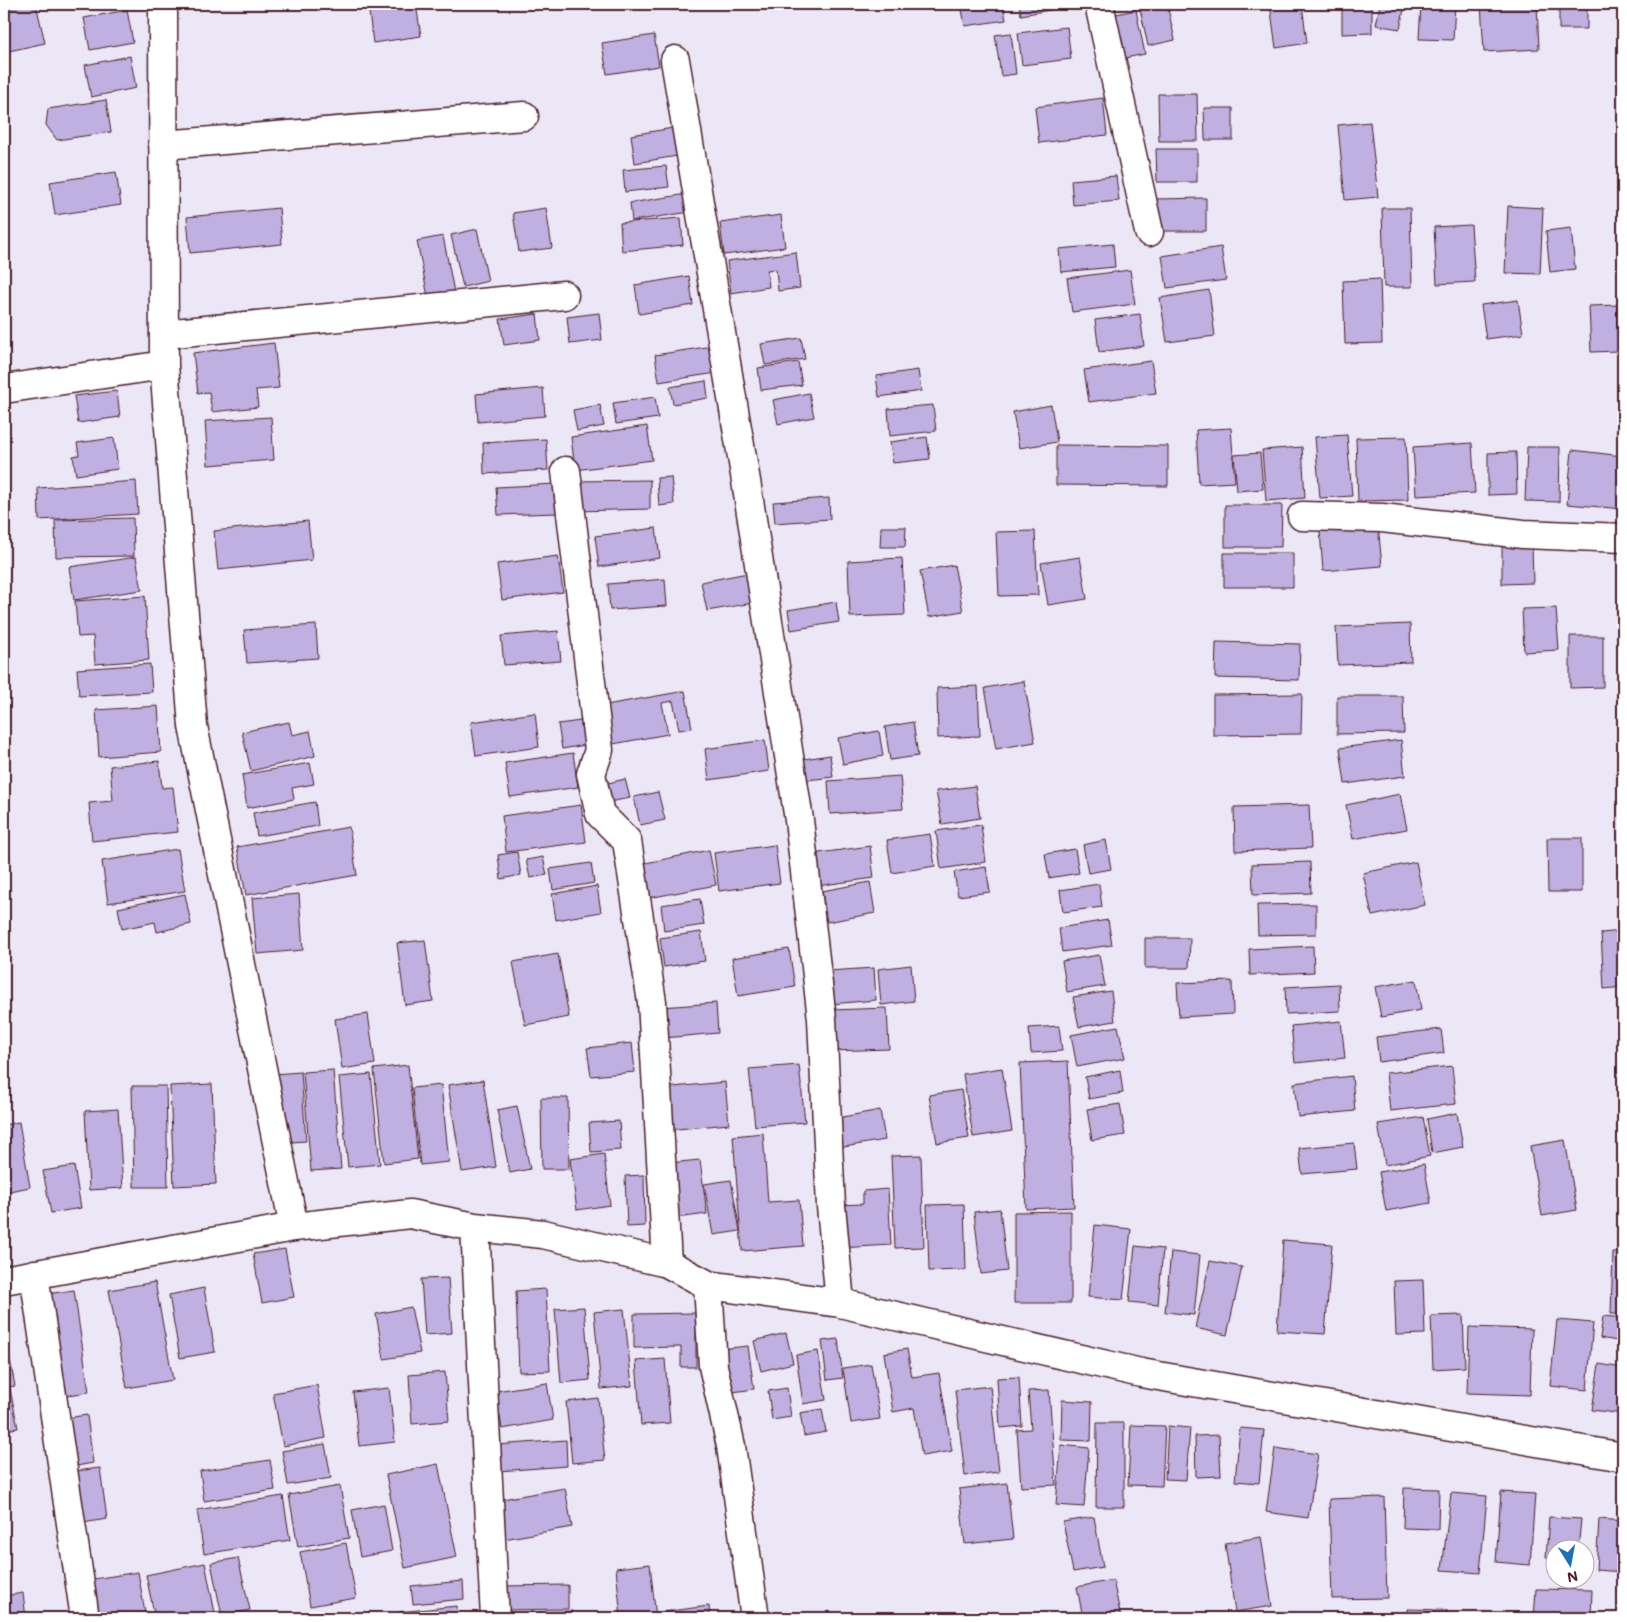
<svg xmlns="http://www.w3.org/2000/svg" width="1627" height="1622" font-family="Mali,sans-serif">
<rect width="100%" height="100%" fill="#ece7f6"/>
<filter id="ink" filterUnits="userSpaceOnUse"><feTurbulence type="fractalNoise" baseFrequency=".02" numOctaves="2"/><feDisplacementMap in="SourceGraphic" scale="10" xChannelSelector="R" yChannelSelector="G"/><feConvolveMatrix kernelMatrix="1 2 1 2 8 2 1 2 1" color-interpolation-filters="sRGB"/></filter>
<g filter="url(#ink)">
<path fill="#bfb0e1" stroke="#4a1f2b" d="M4,4H36L45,43L9,51L4,29Z
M368,4H416L421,36L373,43Z
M961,4H1003L1006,20L965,26Z
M1019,4H1055L1056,9L1021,15Z
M1139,4H1167L1175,40L1148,46Z
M1270,4H1302L1307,43L1276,48Z
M1342,4H1372V33L1342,34Z
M1380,4H1405L1400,29L1376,25Z
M1421,4H1455L1453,40L1419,39Z
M1481,4H1537L1539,49L1484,52Z
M1559,4H1587V29H1559Z
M127,10L133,42L90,50L84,18Z
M1136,10L1145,54L1115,60L1106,16Z
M1067,27L1071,59L1022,65L1018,33Z
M1011,33L1016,74L1001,76L995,35Z
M654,35L659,66L607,74L602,43Z
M130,56L136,88L91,97L85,65Z
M1158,94H1197L1198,141H1159Z
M1103,98L1107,135L1039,143L1035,107Z
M106,100L111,132L57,140L46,125L48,109Z
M1204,108H1233V140H1205Z
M1370,122L1378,197L1345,200L1338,125Z
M673,128L677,156L635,163L631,135Z
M1156,149H1197V182H1157Z
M666,166L669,187L625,192L623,170Z
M116,172L121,205L55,215L50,182Z
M1116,176L1119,201L1073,205L1071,180Z
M687,194L690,212L632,221L630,203Z
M1206,198V231H1156L1155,199Z
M1508,206L1543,208L1540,274L1505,273Z
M279,208L282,244L190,253L187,217Z
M546,208L552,248L519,252L513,213Z
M1382,208H1410L1412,287H1384Z
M781,215L785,247L724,255L720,223Z
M681,218L683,245L622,251L620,223Z
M1471,225L1475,282L1437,284L1434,227Z
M1571,228L1575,269L1550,272L1546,231Z
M477,229L488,281L463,287L451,235Z
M443,236L454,292L428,297L417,241Z
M1113,244L1115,267L1061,272L1059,249Z
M1221,247L1226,280L1167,288L1162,256Z
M796,252L800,288L778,291L776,269L767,270L769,287L731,293L727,261Z
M1130,270L1135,304L1072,312L1067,278Z
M689,276L693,305L639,314L635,285Z
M1380,279L1382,343L1345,344L1343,281Z
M1209,290L1215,336L1167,342L1160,298Z
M1518,300L1523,334L1486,339L1481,305Z
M1617,305L1619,351L1591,352L1589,306Z
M599,313L602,340L570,344L567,317Z
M537,314L540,340L504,345L500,319Z
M1140,314L1144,346L1099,352L1095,320Z
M801,338L805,359L765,365L761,344Z
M274,343L279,388L256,390L258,407L212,412L209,392L198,393L193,353Z
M712,346L716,373L659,382L655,355Z
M1151,361L1156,393L1089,402L1084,370Z
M798,362L802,385L761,390L758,368Z
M918,370L921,391L879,397L876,376Z
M706,381L708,398L673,404L670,387Z
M543,388L545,416L478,422L476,394Z
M117,391L120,417L78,423L74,396Z
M809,393L814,417L778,424L773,400Z
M655,397L658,418L616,424L613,403Z
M600,405L604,426L577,431L573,410Z
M933,405L936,431L890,436L888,409Z
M1051,405L1057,442L1019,448L1013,412Z
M271,417L274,460L208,465L205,421Z
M647,426L652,460L575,470L571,437Z
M1231,428L1235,482L1199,484L1196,430Z
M1347,435L1352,496L1320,498L1315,437Z
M927,437L930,459L893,463L890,442Z
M1406,437L1408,500L1358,501L1356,438Z
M114,438L118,469L76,475L73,456L79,455L77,443Z
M546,439L548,470L484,474L483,443Z
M1472,443L1475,493L1416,496L1413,447Z
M1056,445L1168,446V486L1056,485Z
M1302,447L1305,498L1266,501L1262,450Z
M1527,447H1560L1559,502L1525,501Z
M1572,450L1623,456V509L1567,504Z
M1516,452L1517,494L1488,495V453Z
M1260,453L1263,489L1237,491L1234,455Z
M671,477L674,504L659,506L657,478Z
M650,480V509L576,511L575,481Z
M136,481L138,514L39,520L38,488Z
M556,484L557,513L498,515L496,487Z
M829,498L830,519L775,523L773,502Z
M1225,505H1282L1281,547H1225Z
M133,518L134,556L56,557L55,520Z
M308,521L312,560L218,570L214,531Z
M1378,525L1382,566L1323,571L1320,531Z
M881,527H906L905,547H880Z
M656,528L660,558L599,567L595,536Z
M1035,531L1038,595L999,596L996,532Z
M1532,543L1533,583L1502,584V544Z
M1224,553H1293V587H1224Z
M558,556L563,592L502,600L497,564Z
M136,557L142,590L74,600L69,567Z
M1080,557L1087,599L1048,605L1041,563Z
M902,558L905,615L850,617L848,561Z
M954,565L963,611L929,617L920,571Z
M753,572L758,602L707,611L701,582Z
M665,579L667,606L610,610L608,584Z
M145,596L149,660L95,664L93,636L78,637L75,601Z
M836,602L839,622L791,630L788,610Z
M1556,608L1559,650L1524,652L1522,609Z
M1410,624L1411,662L1338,665L1336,627Z
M316,625L318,658L247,663L244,630Z
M558,631L561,661L504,665L501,636Z
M1570,636H1603V687L1570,688Z
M1216,642L1300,644L1299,680L1215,678Z
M150,664L152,692L79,696L77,669Z
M1024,681L1035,742L996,749L985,688Z
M978,686L980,736L938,738L937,688Z
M685,691L692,728L679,730L673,701L662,703L668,734L613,744L606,705Z
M1302,694L1301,734L1213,735V695Z
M1337,696H1403L1404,733L1337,734Z
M158,706L161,752L99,757L96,710Z
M535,713L539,747L476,756L471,722Z
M588,720L591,744L562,749L558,724Z
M289,722L292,735L310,731L315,756L251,771L242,732Z
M913,722L918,756L890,760L885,727Z
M879,731L883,756L843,764L838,738Z
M765,740L769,771L709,780L705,749Z
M1401,740L1405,776L1345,784L1340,748Z
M573,753L578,787L510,797L505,763Z
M830,755L833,777L807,780L804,759Z
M159,761L162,788L173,787L178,832L92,841L89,803L113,801L110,766Z
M310,763L314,784L292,788L294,799L247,808L242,775Z
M900,776L903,809L830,814L828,781Z
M625,779L630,798L609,802L604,784Z
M975,786L980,818L942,824L936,791Z
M658,792L665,820L640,825L634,797Z
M1400,794L1407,829L1353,839L1346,805Z
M315,802L318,826L257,836L253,813Z
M581,805L586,842L506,852L502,816Z
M1309,805L1311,848L1235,851L1234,807Z
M981,825L986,862L941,869L936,831Z
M349,827L357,875L246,895L237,847Z
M930,834L935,866L892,873L887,840Z
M1547,838H1582V892H1548Z
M1106,840L1111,869L1088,873L1083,845Z
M775,845L780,883L719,891L714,853Z
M870,846L874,878L809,887L805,855Z
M178,849L185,891L108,903L102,861Z
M1075,849L1079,873L1049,878L1045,854Z
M709,850L716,885L649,898L641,864Z
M517,852L521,875L501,879L498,855Z
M543,857L547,875L530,878L526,860Z
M1310,862L1311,893L1253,895L1252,864Z
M1416,862L1425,905L1372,916L1363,873Z
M591,863L594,883L553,890L550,869Z
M986,867L990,892L958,896L954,872Z
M870,882L875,913L827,922L822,891Z
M1099,884L1102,907L1063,912L1060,890Z
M597,886L601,912L556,920L552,894Z
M185,894L191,924L157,932L155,922L122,929L118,908Z
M299,894L303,950L257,954L252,898Z
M700,899L704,925L664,931L661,905Z
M1316,904V934L1258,935L1257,905Z
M1108,920L1112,945L1062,952L1059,928Z
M1623,931V987L1604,989L1601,933Z
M701,932L705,961L664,967L660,938Z
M1145,938H1190L1189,968H1145Z
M425,940L433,1001L405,1005L397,943Z
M1313,946L1314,972L1250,975L1249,949Z
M789,949L795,987L738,996L732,958Z
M558,954L569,1017L525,1025L513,962Z
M1099,955L1105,986L1067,992L1062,961Z
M911,965L914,1001L881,1005L878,969Z
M874,968L876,1000L831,1004L828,971Z
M1416,980L1421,1010L1381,1017L1375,987Z
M1232,981L1233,1014L1179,1017L1177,983Z
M1339,984L1340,1011L1286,1014L1285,987Z
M1111,991L1115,1021L1079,1027L1073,997Z
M716,1003L718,1033L664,1038L661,1007Z
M887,1008L889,1049L833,1051L831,1010Z
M368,1014L375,1064L342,1069L335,1019Z
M1341,1021L1345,1058L1295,1063L1291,1026Z
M1059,1026L1062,1051L1031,1053L1029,1028Z
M1118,1026L1125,1058L1077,1067L1071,1035Z
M1441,1029L1444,1053L1379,1062L1376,1037Z
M632,1043L635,1072L591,1076L587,1048Z
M1068,1061L1074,1207L1026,1209L1020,1063Z
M408,1065L418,1159L384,1163L374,1069Z
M799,1065L805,1122L755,1126L749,1069Z
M1452,1066L1456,1104L1390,1111L1386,1073Z
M1002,1068L1012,1131L973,1137L963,1074Z
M333,1070L341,1169L311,1171L303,1072Z
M1120,1070L1123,1093L1089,1099L1085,1077Z
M301,1072L306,1141L278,1143L273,1074Z
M371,1074L380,1164L348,1167L339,1077Z
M1352,1076L1355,1111L1298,1117L1294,1083Z
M483,1080L496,1167L462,1172L448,1085Z
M725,1082L729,1124L667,1130L663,1088Z
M212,1084L216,1184L174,1186L170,1086Z
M441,1085L449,1162L420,1165L412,1088Z
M132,1086H166L168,1187H134Z
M961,1090L969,1138L937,1143L929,1095Z
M541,1098H568L569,1169H542Z
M1120,1104L1125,1135L1092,1140L1087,1109Z
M517,1106L530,1169L510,1173L497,1110Z
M118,1109L123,1188L89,1190L85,1111Z
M880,1110L885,1140L838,1148L832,1119Z
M1457,1113L1463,1147L1432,1153L1427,1119Z
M1423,1117L1430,1156L1385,1165L1378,1124Z
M619,1121L621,1150L591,1152L589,1123Z
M19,1122L30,1187L4,1192V1125Z
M763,1133L768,1202L799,1200L803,1246L742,1251L733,1136Z
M1565,1140L1577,1210L1542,1216L1530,1146Z
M1354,1143L1357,1169L1302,1174L1299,1148Z
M604,1154L610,1205L577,1210L570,1159Z
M921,1155L924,1247L895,1248L891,1156Z
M700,1160L707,1214L676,1218L669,1163Z
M1424,1164L1431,1203L1386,1211L1379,1172Z
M74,1166L81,1208L51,1213L43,1171Z
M644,1175L645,1226L627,1227L625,1176Z
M731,1180L740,1231L713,1235L704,1184Z
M888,1189L891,1245L840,1248L839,1205L863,1204V1191Z
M964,1204L966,1270L929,1271L927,1205Z
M1000,1209L1007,1271L981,1274L974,1212Z
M1071,1211V1303H1014V1212Z
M1095,1225L1131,1229L1123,1300L1088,1297Z
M1283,1240L1332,1244L1325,1334L1277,1331Z
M1135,1246L1163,1249L1158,1305L1129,1302Z
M285,1249L294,1297L262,1303L253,1254Z
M1171,1252L1200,1255L1194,1315L1165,1312Z
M1613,1252H1623V1314H1611Z
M1210,1261L1242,1267L1227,1335L1195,1328Z
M448,1278L452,1333L425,1335L421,1279Z
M1423,1280L1425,1334L1396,1335L1394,1281Z
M155,1282L173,1380L127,1388L109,1290Z
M204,1288L215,1352L180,1358L169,1295Z
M546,1289L550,1371L519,1372L516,1291Z
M74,1290L89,1392L55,1397L40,1295Z
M411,1307L420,1353L384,1359L376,1314Z
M584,1307L590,1380L561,1383L555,1309Z
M624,1309L632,1386L601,1389L594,1312Z
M696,1313V1367H681V1347L634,1348V1314Z
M1463,1315L1465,1367L1433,1369L1431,1316Z
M1603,1316L1623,1318V1342L1600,1338Z
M1557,1320L1593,1323L1587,1390L1550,1386Z
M1469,1327L1532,1329L1530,1395L1467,1393Z
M4,1328L15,1386L4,1388Z
M786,1333L793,1363L761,1371L754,1341Z
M838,1339L843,1378L827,1380L822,1341Z
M748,1346L754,1389L726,1393L720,1349Z
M907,1349L912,1377L939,1373L952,1451L922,1456L914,1408L893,1412L884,1353Z
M818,1351L826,1400L803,1404L796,1355Z
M665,1359L670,1423L641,1425L636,1361Z
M871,1364L880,1419L851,1423L843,1368Z
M1599,1364L1623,1368V1414L1592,1410Z
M445,1372L449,1421L412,1424L409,1375Z
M1019,1377L1022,1426L1000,1428L997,1378Z
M547,1383L553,1420L502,1429L496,1391Z
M317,1385L326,1438L283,1446L273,1393Z
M990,1386L999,1472L965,1476L955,1390Z
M389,1388L395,1442L359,1446L353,1392Z
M787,1388L791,1417L772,1420L768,1391Z
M10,1389L18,1428L4,1430V1390Z
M1049,1390L1056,1485L1021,1487L1017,1430L1031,1429L1028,1391Z
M598,1398L605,1460L572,1463L566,1402Z
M1062,1400L1092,1402L1091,1441L1061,1440Z
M822,1409L826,1432L804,1436L800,1413Z
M87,1415L93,1463L66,1468L59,1419Z
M1097,1423H1124V1507H1096Z
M1131,1425L1165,1426L1162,1486L1128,1485Z
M1168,1426L1190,1428L1186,1480L1165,1479Z
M1240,1428L1264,1430L1259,1483L1235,1481Z
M1219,1435L1221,1476L1196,1477L1195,1436Z
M566,1440L567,1466L498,1471L496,1445Z
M325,1444L331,1478L288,1485L282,1451Z
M1061,1445L1089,1448L1084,1507L1056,1505Z
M1275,1448L1318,1454L1308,1518L1266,1512Z
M270,1460L275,1490L204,1501L200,1471Z
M438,1464L457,1557L405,1568L386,1475Z
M100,1468L107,1519L76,1524L68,1472Z
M1007,1483L1013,1539L965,1544L959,1489Z
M340,1486L349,1538L298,1547L289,1495Z
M565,1488L572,1527L504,1539L497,1500Z
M1404,1488L1439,1489L1438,1529L1403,1528Z
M1501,1492L1535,1494L1530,1565L1496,1562Z
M1451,1493L1487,1496L1480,1573L1442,1570Z
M283,1496L290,1540L204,1554L197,1510Z
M1384,1497L1387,1598L1332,1599L1329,1499Z
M384,1504L392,1551L360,1557L352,1510Z
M1094,1517L1103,1567L1073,1572L1063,1522Z
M1549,1517L1581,1519L1578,1550H1554V1558L1546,1557Z
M1599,1519L1623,1521V1572L1596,1570Z
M1261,1537L1272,1606L1235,1612L1225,1543Z
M346,1543L356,1598L310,1606L300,1552Z
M238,1558L250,1610L222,1616L211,1563Z
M205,1563L216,1618H155L146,1575Z
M650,1564L656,1618H621L616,1568Z
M138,1572L146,1618H88L81,1581Z
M1113,1580L1121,1618H1083L1077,1587Z
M463,1581L464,1599L413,1604L411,1586Z
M568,1585V1609L502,1610V1586Z
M1536,1589L1592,1590L1591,1618H1534Z
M23,1593L26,1618H4V1596Z
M457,1606L458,1618H400L399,1612Z
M709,1606L710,1618H662V1612Z
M1407,1609L1447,1610V1618H1407Z
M572,1611V1618H506V1614Z"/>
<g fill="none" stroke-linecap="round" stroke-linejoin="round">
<defs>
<path id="street" d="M163,4L164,365L193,726L294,1227
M1099,4L1149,232
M675,60L746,481L799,820L822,1019L831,1206L840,1303
M163,145L524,116
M164,334L564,295
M4,389L164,365
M566,471L599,750L591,774L600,814L627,841L652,1002L667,1263
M1302,516L1382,518L1523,534L1623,538
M475,1227L495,1618
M34,1274L85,1618
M4,1280L294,1227L410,1214L475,1227L543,1234L667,1263L708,1285L840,1303L1141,1373L1623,1457
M708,1285L713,1366L731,1446L755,1618"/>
</defs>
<use href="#street" stroke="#4a1f2b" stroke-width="31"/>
<use href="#street" stroke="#fff" stroke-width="28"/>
</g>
</g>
<rect width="1627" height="1622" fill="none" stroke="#fff" stroke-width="20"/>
<rect x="10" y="10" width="1607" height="1602" fill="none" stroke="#4a1f2b" stroke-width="2" filter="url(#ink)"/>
<g transform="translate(1570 1564) rotate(169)"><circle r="24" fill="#ffffff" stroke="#b7a5aa"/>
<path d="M0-4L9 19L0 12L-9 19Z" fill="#1f6fb2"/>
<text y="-8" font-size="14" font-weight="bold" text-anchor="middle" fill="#4a1f2b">N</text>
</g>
</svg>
